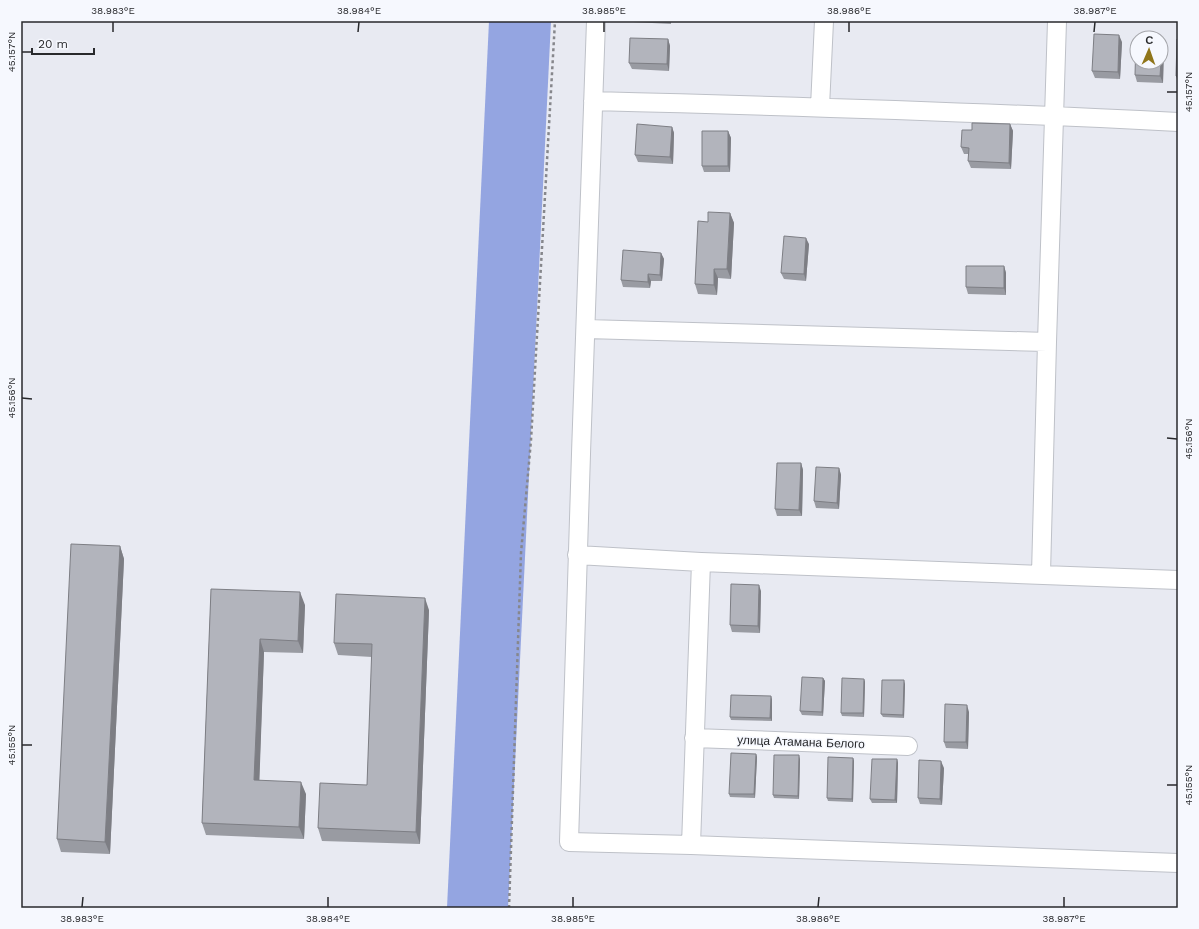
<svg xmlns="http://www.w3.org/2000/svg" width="1199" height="929" font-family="'Work Sans',sans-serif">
<rect width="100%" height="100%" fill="#e8eaf2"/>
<path fill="#94a5e1" d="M489,21H551L508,908H447Z"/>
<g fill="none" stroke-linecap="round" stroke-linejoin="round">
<defs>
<path id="minor" d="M596,21C587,295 576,568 569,842L691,845L1178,863
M593,101C788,106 983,112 1178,122
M820,107L824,21
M586,329L1047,342
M577,555L701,562L1178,580
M1041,574L1047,342L1057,21
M694,738L908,746
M691,845L701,562"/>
</defs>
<use href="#minor" stroke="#bec1c8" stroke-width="20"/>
<path stroke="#86878c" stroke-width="2.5" stroke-dasharray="3 3" stroke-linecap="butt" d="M509,908L521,553L531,440L555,21"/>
<use href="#minor" stroke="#fff" stroke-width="18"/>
</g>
<path fill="#999ba2" d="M633,21H671V24L633,22Z
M668,39L670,46L669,71L632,69L629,63Z
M1178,39V82L1176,76Z
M1122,42L1120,79L1095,78L1092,71Z
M1164,45L1163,83L1137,82L1135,75Z
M1010,124L1013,131L1011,169L971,168L968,161L969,154H964L961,147L972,130Z
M672,127L674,133L673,164L638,162L635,155Z
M728,131L731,138L730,172H704L702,166Z
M730,213L734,223L731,279L718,278L717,295L698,294L695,284L708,222Z
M809,244L806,281L784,279L781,273Z
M661,253L664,259L662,281H651L650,288L623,287L621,280Z
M1004,266L1006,273V295L968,294L966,287Z
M801,463L803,470L802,516H777L775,509Z
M839,468L841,475L839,509L816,508L814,501Z
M120,546L124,559L110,854L61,852L57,839Z
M211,589L305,605L303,653L264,652L259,780L306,794L304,839L206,835L202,823Z
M761,591L760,633L732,632L730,625Z
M429,610L420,844L322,841L318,828L367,785L372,657L338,655L334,643Z
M823,678L825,681L823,716L802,715L800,711Z
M864,679L865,682L864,717L842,716L841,713Z
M905,684L904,718L883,717L881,714Z
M771,696L772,700V721L731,720L730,717Z
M969,712L968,749L946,748L944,742Z
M756,754L757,757L755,798L730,797L729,794Z
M853,758L854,761L853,802L828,801L827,798Z
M800,759L799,799L774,798L773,795Z
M897,759L898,763L897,803H872L870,799Z
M944,768L942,805L920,804L918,798Z"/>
<path fill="#7d7e84" d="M1119,35L1122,42L1120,79L1118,72Z
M668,39L670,46L669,71L667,64Z
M1162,39L1164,45L1163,83L1160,76Z
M1010,124L1013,131L1011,169L1009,163Z
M672,127L674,133L673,164L670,157Z
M728,131L731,138L730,172L728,166Z
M730,213L734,223L731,279L727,269Z
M806,238L809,244L806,281L804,274Z
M661,253L664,259L662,281L660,275Z
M1004,266L1006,273V295L1004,288Z
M714,269L718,278L717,295L714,285Z
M648,274L651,281L650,288L648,282Z
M801,463L803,470L802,516L799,510Z
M839,468L841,475L839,509L837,503Z
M120,546L124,559L110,854L105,842Z
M759,585L761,591L760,633L758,626Z
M300,592L305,605L303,653L298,641Z
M425,598L429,610L420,844L416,832Z
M260,639L264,652L259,792L254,780Z
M823,678L825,681L823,716L822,712Z
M864,679L865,682L864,717L863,713Z
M904,680L905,684L904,718L903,715Z
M771,696L772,700V721L770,718Z
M967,705L969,712L968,749L966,742Z
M756,754L757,757L755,798L754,794Z
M799,755L800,759L799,799L798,796Z
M853,758L854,761L853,802L852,799Z
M897,759L898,763L897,803L895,800Z
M941,761L944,768L942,805L940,799Z
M301,782L306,794L304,839L299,827Z"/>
<path fill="#b2b4bc" stroke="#7d7e84" d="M1094,34L1119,35L1118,72L1092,71Z
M630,38L668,39L667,64L629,63Z
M1136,38H1139H1137V62H1161L1160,76L1135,75Z
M1161,39H1162L1161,62Z
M1177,39H1178V76H1176Z
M972,123L1010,124L1009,163L968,161L969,148L961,147L962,130H972Z
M637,124L672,127L670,157L635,155Z
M702,131H728V166H702Z
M708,212L730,213L727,269H714V285L695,284L698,221L708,222Z
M784,236L806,238L804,274L781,273Z
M623,250L661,253L660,275L648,274V282L621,280Z
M966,266H1004V288L966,287Z
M777,463H801L799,510L775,509Z
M816,467L839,468L837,503L814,501Z
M71,544L120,546L105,842L57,839Z
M731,584L759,585L758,626L730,625Z
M211,589L300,592L298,641L260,639L254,780L301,782L299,827L202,823Z
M336,594L425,598L416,832L318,828L320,783L367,785L372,644L334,643Z
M802,677L823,678L822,712L800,711Z
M842,678L864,679L863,713H841Z
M882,680H904L903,715L881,714Z
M731,695L771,696L770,718L730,717Z
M945,704L967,705L966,742H944Z
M731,753L756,754L754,794H729Z
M774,755H799L798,796L773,795Z
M828,757L853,758L852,799L827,798Z
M872,759H897L895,800L870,799Z
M919,760L941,761L940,799L918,798Z"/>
<path fill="none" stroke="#28292c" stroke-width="1.5" d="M113,32V22M358,32L359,22M604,32V22M849,32V22M1094,32L1095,22M22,52H32M1167,92H1177M22,398L32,399M1167,438L1177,439M22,745H32M1167,785H1177M82,907L83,897M328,907V897M573,907V897M818,907L819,897M1064,907V897"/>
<g text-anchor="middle" stroke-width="3" stroke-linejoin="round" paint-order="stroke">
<g font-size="12" fill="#28292c" stroke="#f6f8fe">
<text transform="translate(801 742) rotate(2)" y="4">улица Атамана Белого</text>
</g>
</g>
<rect width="1199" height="929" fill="none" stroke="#f6f8fe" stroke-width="44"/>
<g transform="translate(1149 50) rotate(2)"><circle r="19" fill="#f6f8fe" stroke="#a4a5aa"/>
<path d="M0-3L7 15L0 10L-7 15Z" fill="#8f751a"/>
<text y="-6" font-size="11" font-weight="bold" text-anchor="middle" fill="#28292c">С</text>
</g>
<path d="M32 48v6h62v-6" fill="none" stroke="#28292c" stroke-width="2"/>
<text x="38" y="48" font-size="12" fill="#28292c" stroke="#f6f8fe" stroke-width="3" paint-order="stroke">20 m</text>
<rect x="22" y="22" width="1155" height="885" fill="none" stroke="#28292c" stroke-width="1.5"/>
<g font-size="10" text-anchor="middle" fill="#28292c">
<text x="113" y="14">38.983°E</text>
<text x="359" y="14">38.984°E</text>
<text x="604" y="14">38.985°E</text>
<text x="849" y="14">38.986°E</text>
<text x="1095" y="14">38.987°E</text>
<text transform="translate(11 52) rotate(-90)" y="4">45.157°N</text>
<text transform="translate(1188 92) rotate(-90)" y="4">45.157°N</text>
<text transform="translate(11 398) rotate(-90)" y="4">45.156°N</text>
<text transform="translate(1188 439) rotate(-90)" y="4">45.156°N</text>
<text transform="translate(11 745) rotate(-90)" y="4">45.155°N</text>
<text transform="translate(1188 785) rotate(-90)" y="4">45.155°N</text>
<text x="82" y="922">38.983°E</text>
<text x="328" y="922">38.984°E</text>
<text x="573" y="922">38.985°E</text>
<text x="818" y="922">38.986°E</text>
<text x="1064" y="922">38.987°E</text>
</g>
</svg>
